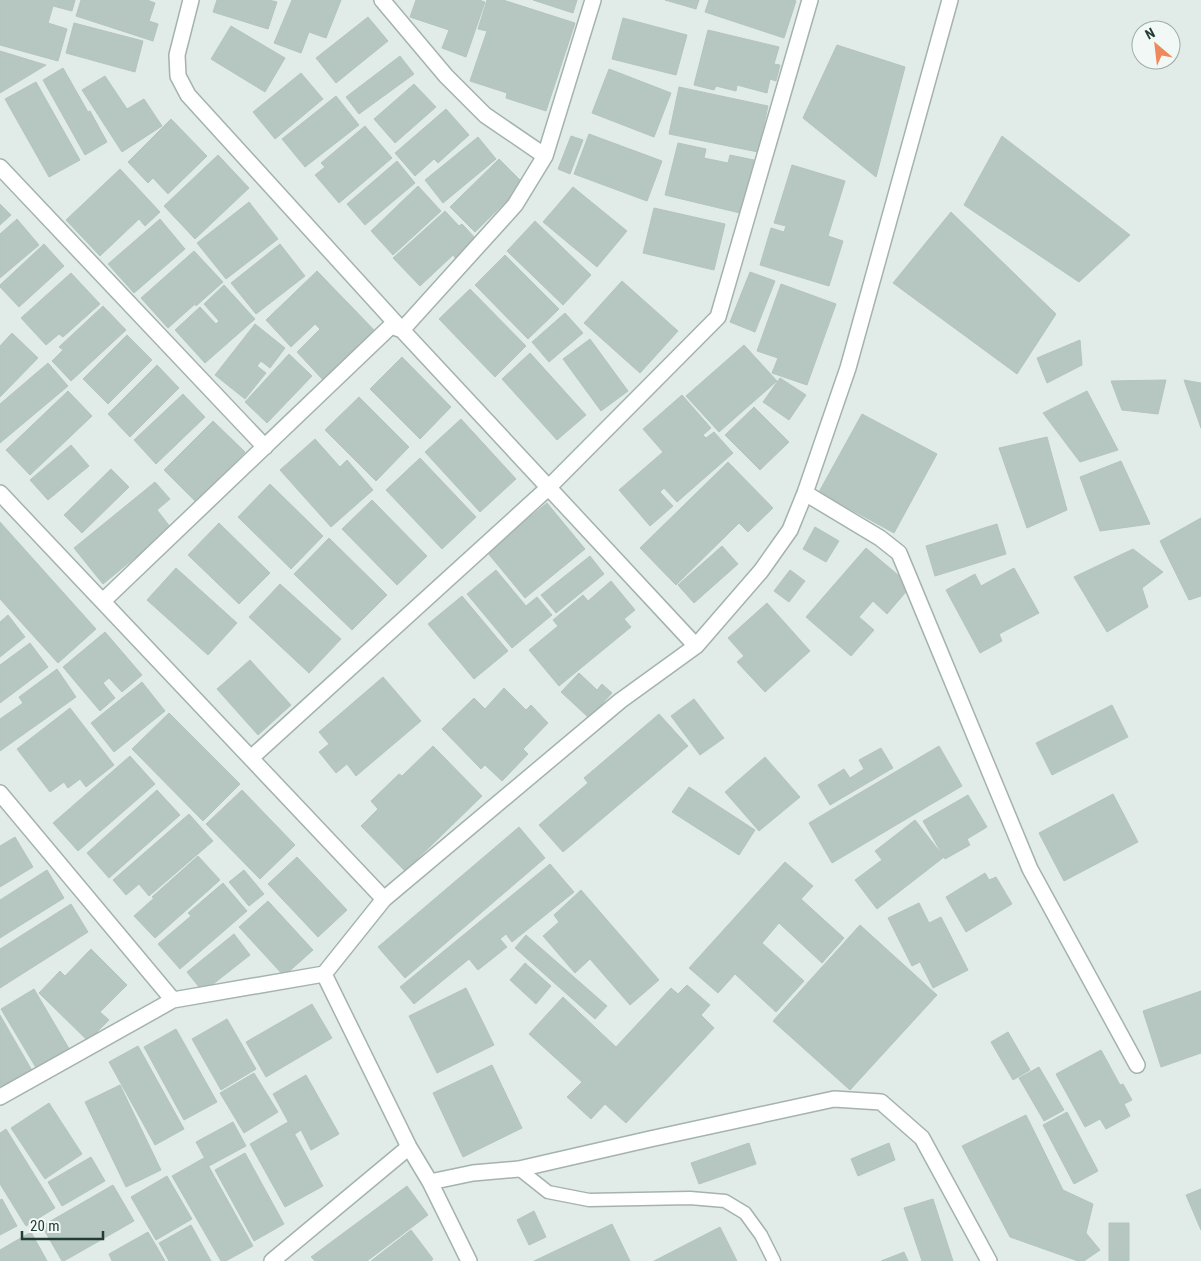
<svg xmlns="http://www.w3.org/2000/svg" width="1201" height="1261" font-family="'Roboto Condensed',sans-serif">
<rect width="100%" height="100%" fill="#e1ebe7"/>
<path fill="#b6c6c1" stroke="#b4c5bf" d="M0,0H75L72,11L53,6L48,23L67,29L58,61L0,45Z
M81,0H147L155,3L149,21L158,24L153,41L76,16Z
M217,0H269L277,2L268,29L213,12Z
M292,0H341L326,38L309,32L301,53L274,43Z
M416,0H479L485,2L466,57L442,48L449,30L410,17Z
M487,0H503L575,23L546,111L506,98L507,93L470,81L487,31L478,29Z
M533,0H577L573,13Z
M665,0H699L696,9Z
M709,0H794L796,1L784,38L705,12Z
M368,17L388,41L336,83L316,58Z
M623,18L687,35L676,75L612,59Z
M74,23L143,41L135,72L66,53Z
M231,26L285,58L265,92L211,59Z
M708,30L779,47L774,64L780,65L776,81L770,79L767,93L737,85L736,91L716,86L714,90L694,85Z
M837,45L905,67L876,177L803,118Z
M0,51L46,65L0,93Z
M400,56L414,74L359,114L346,97Z
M63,68L88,112L90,111L107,142L85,155L43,80Z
M609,69L671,93L654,137L592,113Z
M301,73L323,99L275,139L253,112Z
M105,76L127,109L144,99L162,126L122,152L82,90Z
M36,82L80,160L49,177L5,99Z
M414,84L436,107L395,143L374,119Z
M679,87L768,106L758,152L669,134Z
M336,96L359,125L305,167L282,139Z
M446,109L469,135L438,163L434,159L415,176L395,153Z
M171,119L207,156L168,194L153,178L148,183L128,162Z
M365,126L392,158L339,203L315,175L325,167L321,163Z
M589,134L662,161L647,201L574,174Z
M571,136L583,140L570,174L558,169Z
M1002,136L1130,235L1079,282L964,205Z
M478,137L496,159L443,203L425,180Z
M678,143L706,149L704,158L728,163L730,155L754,160L740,213L665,195Z
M218,155L249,188L195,239L164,206Z
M499,159L524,184L475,232L450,207Z
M397,161L415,183L365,225L347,204Z
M792,165L845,181L828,236L843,241L829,286L760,265L771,228L784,232L786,226L774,223Z
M120,169L160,212L145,226L139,219L100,256L66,220Z
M418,186L441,211L393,255L371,231Z
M573,187L627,231L597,267L543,222Z
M249,202L278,239L226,279L197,243Z
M0,204L11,215L0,225Z
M654,208L725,224L714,270L643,253Z
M445,211L459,226L462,224L477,240L456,259L453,255L420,286L393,258Z
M951,212L1056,314L1017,374L893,283Z
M17,219L39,245L0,278V234Z
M160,219L185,249L134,293L108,264Z
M535,221L591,275L563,305L507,251Z
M44,244L64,266L19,307L0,287V285Z
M280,244L305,276L256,314L231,283Z
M194,251L223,282L196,306L195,304L168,328L141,298Z
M505,255L559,309L528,339L475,285Z
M317,271L376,332L324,381L297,352L320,329L315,324L291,347L266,320Z
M750,272L775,281L755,332L730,322Z
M71,273L100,304L63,337L59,334L46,345L21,318Z
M622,281L678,331L640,373L584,323Z
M781,284L836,304L807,385L772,373L778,358L757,351Z
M224,285L255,319L205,363L175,330L200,307L216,324L219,321L204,304Z
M470,289L526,346L495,377L439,319Z
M103,306L126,330L71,381L52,361L63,350L59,347Z
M565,313L583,333L549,362L532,342Z
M255,324L285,348L270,368L261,361L257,366L266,373L245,399L215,375Z
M12,333L38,358L0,397V346Z
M127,335L152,360L108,404L83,379Z
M590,339L628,391L601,411L563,359Z
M1080,340L1082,365L1047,383L1037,358Z
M744,345L777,381L719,432L686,396Z
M530,353L586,415L557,440L502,379Z
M289,354L312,376L267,423L245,402Z
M402,357L451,407L420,439L370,389Z
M48,363L68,386L0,443V404Z
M157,365L179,388L130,437L108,414Z
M780,378L806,395L789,420L763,402Z
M1166,380L1158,414L1122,410L1111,381Z
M1184,380L1201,383V428Z
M68,391L92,416L30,475L6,450Z
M1087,391L1118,450L1080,462L1043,413Z
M183,394L205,417L156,464L134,440Z
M682,395L711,428L703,435L706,438L714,432L733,453L677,502L664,488L660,492L673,506L650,526L619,490L663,452L643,429Z
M359,397L409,447L376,481L325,430Z
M754,407L789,442L760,470L725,435Z
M862,414L937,454L894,533L819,492Z
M461,419L516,479L480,512L425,452Z
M213,421L245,452L196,502L164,470Z
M1047,437L1067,510L1027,528L999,448Z
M315,439L340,467L347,460L373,490L331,527L280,470Z
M71,445L89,466L48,500L30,480Z
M420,458L476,517L442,549L386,490Z
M1121,461L1150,524L1100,531L1080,477Z
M728,462L773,508L748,532L739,523L676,585L640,548Z
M111,469L129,487L82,533L64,515Z
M155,482L170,499L157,510L171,528L103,584L74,548Z
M270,484L323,536L291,569L238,517Z
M372,500L427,556L397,585L342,529Z
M547,503L585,549L525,598L487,552Z
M1201,518V596L1189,600L1160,541Z
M0,522L96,629L58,663L0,599Z
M219,523L270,573L239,604L188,555Z
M997,524L1006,554L935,576L926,546Z
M815,527L839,541L826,562L803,549Z
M329,538L387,595L352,630L294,574Z
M722,546L738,564L694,603L678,585Z
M866,548L911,586L887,614L873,601L859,617L874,630L851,656L806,617Z
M1133,549L1163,572L1142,588L1148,607L1107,632L1074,577Z
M590,556L604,574L556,613L541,595Z
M176,568L237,623L208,655L147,600Z
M1014,568L1039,613L999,634L1002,641L980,653L946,590L975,574L981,586Z
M496,570L526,606L537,597L552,615L512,648L467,594Z
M790,570L805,581L789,602L774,591Z
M611,581L635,610L624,619L631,627L559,686L529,650L558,626L553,620L583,595L588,601Z
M280,584L341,639L309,673L249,617Z
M462,596L508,651L474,679L428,624Z
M767,603L810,651L765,692L737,662L744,656L728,638Z
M8,615L25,637L0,657V622Z
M105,632L142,675L122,692L109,678L103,683L115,698L100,711L63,667Z
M30,643L48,667L0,703V665Z
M250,660L291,705L258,735L217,689Z
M57,669L76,697L0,751V719L23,703L19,697Z
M579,673L597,690L602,684L612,693L589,718L561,692Z
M383,677L421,721L356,776L347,764L336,773L319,752L329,744L319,732Z
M142,682L165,711L114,752L91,723Z
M504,688L526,710L531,705L548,723L523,749L528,754L502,781L485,765L481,769L442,729L474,698L485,709Z
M694,699L724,738L700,755L671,716Z
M1112,705L1128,737L1052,775L1036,743Z
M70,708L114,765L86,787L80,779L68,788L64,782L50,792L17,749Z
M169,713L240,784L203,821L132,749Z
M659,714L688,746L563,852L539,825L588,783L584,778Z
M433,746L482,796L405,871L361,826L378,809L371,801L399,774L402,776Z
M939,746L962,786L832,863L809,823Z
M881,748L893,768L830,805L818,785L844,769L850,778L864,769L859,760Z
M130,756L155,784L78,851L53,823Z
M765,757L800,797L759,831L725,792Z
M689,787L755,830L739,855L672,812Z
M157,790L180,815L109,878L87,853Z
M242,790L295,845L260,879L206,824Z
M1113,794L1138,842L1064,881L1039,833Z
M968,795L987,827L967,839L970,845L945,859L923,821Z
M189,814L213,841L149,896L139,884L126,895L113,880Z
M915,820L944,857L877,909L855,880L882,860L875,851Z
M519,827L545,858L405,978L378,947Z
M15,837L33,867L0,887V846Z
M198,856L220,880L155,938L134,916L154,898L152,897Z
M297,857L347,910L318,937L268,884Z
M785,862L813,886L801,899L844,938L822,963L779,923L762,943L804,981L776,1012L735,974L718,993L689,968Z
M550,864L574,892L512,942L506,934L500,939L507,947L478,970L469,959L414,1004L400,987Z
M47,870L64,898L0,938V900Z
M244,870L264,894L249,906L229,882Z
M985,873L989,880L996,877L1012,904L966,932L946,897Z
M223,883L247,911L180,969L158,944L191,916L188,913Z
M581,890L659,980L630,1005L590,959L575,973L543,936L559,922L554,915Z
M268,901L313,950L284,976L239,927Z
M919,903L929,923L941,917L968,970L933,988L920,962L912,966L888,918Z
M71,904L88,932L0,988V949Z
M860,925L937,995L850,1090L773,1021Z
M234,934L250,955L203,992L187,972Z
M526,935L607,1006L595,1019L515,948Z
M91,949L127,985L100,1012L109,1020L88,1041L39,993L60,971L65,976Z
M525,963L551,986L536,1004L510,980Z
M687,985L710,1005L701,1015L714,1028L626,1123L605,1104L591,1119L567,1097L582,1082L529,1034L563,997L616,1047L671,988L678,994Z
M466,988L494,1045L437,1073L409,1016Z
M34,989L71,1052L38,1071L1,1009Z
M1201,991V1053L1161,1067L1143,1011Z
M312,1004L332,1038L266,1077L246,1042Z
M0,1015L34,1074L4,1092L0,1085Z
M227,1019L256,1069L221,1090L192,1039Z
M176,1029L217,1102L184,1120L144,1047Z
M1008,1032L1030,1070L1013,1080L991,1042Z
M138,1046L184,1129L155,1145L109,1062Z
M1101,1050L1120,1085L1123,1084L1132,1100L1124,1104L1130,1116L1106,1129L1100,1119L1085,1127L1056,1074Z
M492,1065L522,1128L463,1157L433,1093Z
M1039,1067L1064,1110L1044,1121L1019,1078Z
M254,1073L278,1112L244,1133L220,1093Z
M306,1075L339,1134L311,1150L301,1130L295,1134L273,1094Z
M120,1085L161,1170L126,1187L85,1102Z
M49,1103L82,1154L45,1179L11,1128Z
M1067,1112L1098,1171L1074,1184L1043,1125Z
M1026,1115L1063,1190L1093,1204L1086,1233L1100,1250L1084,1261H1078L1010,1237L962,1146Z
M233,1122L246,1146L209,1166L196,1142Z
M288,1122L323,1186L285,1207L250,1144Z
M6,1129L55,1208L26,1226L0,1184V1133Z
M749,1143L756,1164L699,1184L691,1163Z
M889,1143L895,1160L858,1176L851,1159Z
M245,1153L284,1224L254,1241L215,1170Z
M91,1157L105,1181L62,1206L48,1182Z
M204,1158L253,1246L226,1261H221L172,1176Z
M167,1176L192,1219L156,1240L131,1197Z
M113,1185L134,1221L64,1261H62L42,1226Z
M407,1186L428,1215L367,1261H315L311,1257Z
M1201,1189V1230L1186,1195Z
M2,1199L17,1226L0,1235V1200Z
M933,1199L953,1261H922L904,1208Z
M534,1211L546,1237L529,1245L517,1220Z
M1109,1223H1129V1261H1109Z
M612,1224L630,1261H534Z
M191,1225L211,1261H169L159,1243Z
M720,1227L737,1261H654Z
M411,1230L433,1259L431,1261H371Z
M31,1232L47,1261H0V1250Z
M148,1232L165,1261H112L109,1254Z
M904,1252L908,1261H881Z"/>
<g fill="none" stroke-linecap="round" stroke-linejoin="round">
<defs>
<path id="lane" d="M519,1169L548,1192L589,1200L690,1198L725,1201L745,1213L761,1235L774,1261"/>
<path id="street" d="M191,0L177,55L178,76L188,95L402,330L696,646
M382,0L446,76L485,115L545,156
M0,167L265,447
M0,493L384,899
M805,493L880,538L899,553L1030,869L1137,1065
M103,601L391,326L402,330L515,205L545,156L593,0
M251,758L548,488L718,317L810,0
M0,793L173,1000
M0,1097L173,1000L324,974
M430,1182L473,1173L519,1169L650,1139L834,1099L881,1102L922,1138L989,1261
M272,1261L409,1147
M469,1261L430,1182L409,1147L324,974L384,899L620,701L696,646L761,571L790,530L805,493L848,368L950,0"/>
</defs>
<use href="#lane" stroke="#a4b3ae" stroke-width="15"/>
<use href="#street" stroke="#a4b3ae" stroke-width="18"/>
<use href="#lane" stroke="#fff" stroke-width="12"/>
<use href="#street" stroke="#fff" stroke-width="15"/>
</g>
<g transform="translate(1156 45) rotate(332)"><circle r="24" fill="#f1f8f5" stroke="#9eada9"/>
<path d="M0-4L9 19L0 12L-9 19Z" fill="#ef895b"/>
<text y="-8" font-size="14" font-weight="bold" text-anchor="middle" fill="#223c36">N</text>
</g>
<path d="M22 1231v8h81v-8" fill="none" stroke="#223c36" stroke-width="2.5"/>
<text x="30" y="1231" font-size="15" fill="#223c36" stroke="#f1f8f5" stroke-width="4" paint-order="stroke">20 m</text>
</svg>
